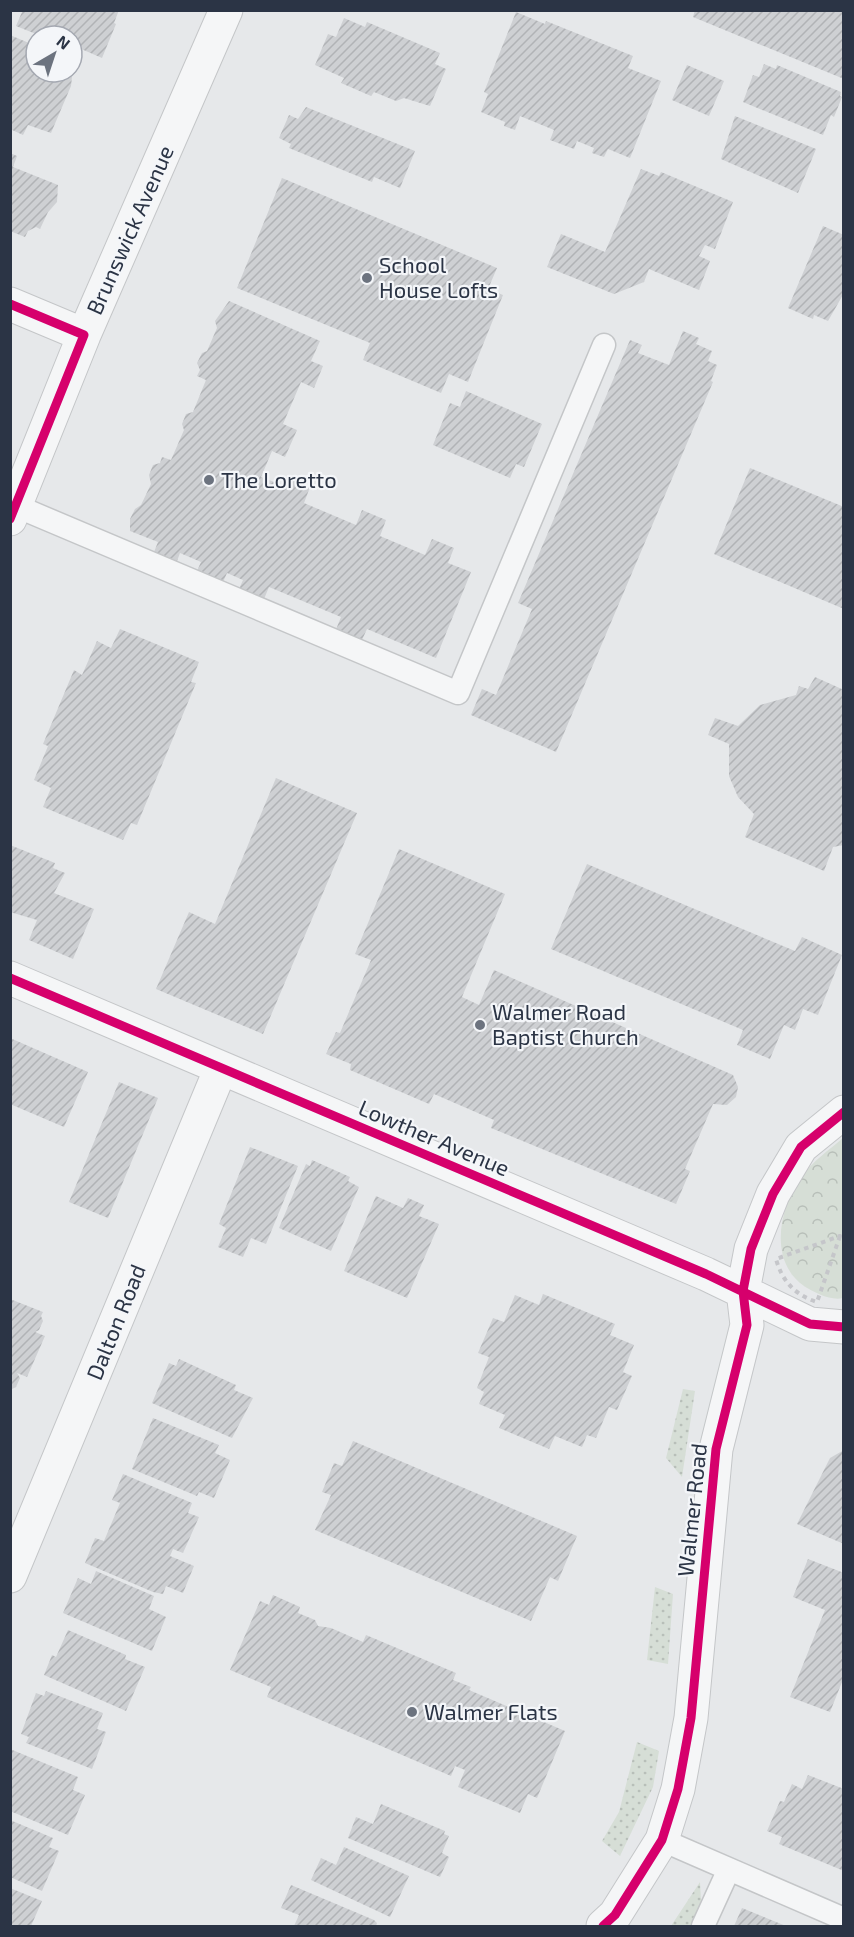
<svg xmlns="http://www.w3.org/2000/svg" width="854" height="1937" font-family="'Exo 2',sans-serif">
<defs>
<pattern id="grass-dots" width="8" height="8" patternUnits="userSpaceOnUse" patternTransform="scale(1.5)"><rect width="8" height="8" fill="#d6ded6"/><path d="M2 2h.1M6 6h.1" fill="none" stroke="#b8bfb9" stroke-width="1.8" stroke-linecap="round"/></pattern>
<pattern id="park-crowns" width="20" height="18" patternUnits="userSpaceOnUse" patternTransform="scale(1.5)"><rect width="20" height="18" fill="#d6ded6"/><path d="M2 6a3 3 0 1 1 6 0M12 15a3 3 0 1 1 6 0" fill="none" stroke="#b8bfb9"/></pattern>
<pattern id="building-hatch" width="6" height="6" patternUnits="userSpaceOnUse" patternTransform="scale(1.5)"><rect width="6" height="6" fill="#ced0d3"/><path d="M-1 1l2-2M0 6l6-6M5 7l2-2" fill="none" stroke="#b1b3b6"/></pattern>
</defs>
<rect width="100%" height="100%" fill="#e6e8ea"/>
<path fill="url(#grass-dots)" d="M683,1389L695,1391L682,1477L666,1458Z
M655,1587L673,1594L668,1664L647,1660Z
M637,1742L659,1751L653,1787L620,1856L602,1841L619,1812Z
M700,1882L701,1901L692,1926H671Z"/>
<path fill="url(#park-crowns)" d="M843,1138V1298C831,1301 815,1293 804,1286C768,1261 779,1207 802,1176C813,1161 829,1150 843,1138Z"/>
<path fill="url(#building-hatch)" d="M17,10H119L114,23L116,24L102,58L72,45V36H41L16,26L22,12Z
M695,10H844V79L693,17Z
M516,12L545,24L546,21L633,56L628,68L661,81L630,158L608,149L604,157L592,153L594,148L577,141L574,149L550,140L554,130L520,116L515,130L504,126L505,122L481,112L488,94L484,92Z
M344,18L365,27L367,22L440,53L435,64L446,69L430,106L404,98L396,101L374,92L371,96L341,83L344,78L315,65L328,34L336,37Z
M10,35L36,46V72H69L72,77L71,86L51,133L28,125L23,135L10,129Z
M764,64L776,69L777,65L841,92L840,96L842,97L834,117L831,115L823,135L743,102L753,75L759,77Z
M687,65L724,81L709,116L672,100Z
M306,107L415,151L400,188L374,177L372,182L289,148L291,144L279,138L289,115L298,119Z
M735,116L816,149L798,193L721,159Z
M10,153L17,156L13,167L58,185L57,202L48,212L40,229L36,227L28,231L25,237L10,231Z
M641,169L659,176L661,172L733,202L715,249L705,245L699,256L710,261L699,290L649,269L644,282L614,294L547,267L561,234L605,252Z
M282,178L497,268L488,289L503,295L468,382L449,374L441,393L363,360L370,343L237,288Z
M823,226L844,235V293L828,321L814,315L813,319L788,308Z
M229,301L320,341L311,361L323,366L314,388L301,382L283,424L297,430L285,457L272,451L261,477L277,483L281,490L286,477L310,487L304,503L356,525L362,510L386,520L380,536L425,555L432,539L454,548L448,563L471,572L436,658L367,629L361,642L335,632L341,617L269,587L264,599L239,589L243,580L227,573L223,582L197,571L201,562L180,553L177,561L154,552L158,542L130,531V519L135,509L141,505L151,484L149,475L153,465L160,463L162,457L171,460L184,430L182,424L186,414L193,412L206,380L197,376L200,370L197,363L202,353L207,351L217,328L215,321Z
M683,331L699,338L696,344L712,351L708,361L717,365L711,381L713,382L556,752L471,715L482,689L496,695L532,609L518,603L630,340L642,345L638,353L669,365Z
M466,391L542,424L524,467L516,464L510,478L433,445L450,403L460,407Z
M750,468L844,507V609L714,554Z
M120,629L199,662L191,682L196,683L137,825L131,823L123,840L43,807L51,788L34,780L48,746L43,744L74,670L82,675L97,641L111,648Z
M815,677L844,690V845L833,847L824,871L745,837L754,814L738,797L729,776V744L708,735L715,718L738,726L760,705L796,695L799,686L808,689Z
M276,778L357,813L263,1034L156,989L189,912L215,924Z
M10,845L55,863L53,868L65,873L54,893L94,909L73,959L29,940L37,920L10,912Z
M399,849L505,894L462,997L479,1005L494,970L733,1075L738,1087L736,1097L727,1105L713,1104L685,1169L690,1171L676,1204L491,1128L494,1120L434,1094L429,1104L350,1070L351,1064L326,1054L336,1032L340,1033L371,960L355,954Z
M587,864L795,951L802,937L842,955L818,1015L803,1009L795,1030L784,1025L770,1059L737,1045L743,1030L551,949Z
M10,1038L88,1072L64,1127L10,1104Z
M119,1082L158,1098L108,1218L69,1202Z
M250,1147L298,1166L266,1244L251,1238L243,1257L218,1247L226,1228L219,1224Z
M312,1160L350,1177L348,1181L359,1187L331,1251L279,1228L306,1164L310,1166Z
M376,1196L403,1208L408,1198L424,1205L419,1216L439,1224L407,1298L344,1271Z
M543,1294L615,1324L610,1335L634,1345L623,1372L632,1376L617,1410L609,1407L596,1438L587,1435L582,1447L555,1436L549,1449L499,1428L505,1415L479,1404L484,1392L477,1388L489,1357L478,1353L493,1318L504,1322L515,1295L539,1305Z
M10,1299L43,1312L41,1316L43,1321L39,1330L35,1332L45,1336L27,1377L17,1373L20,1378L16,1387L10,1390Z
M179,1359L236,1385L234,1390L253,1398L232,1438L152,1403L169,1363L176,1366Z
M153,1418L219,1445L215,1453L230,1460L214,1498L199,1492L197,1496L132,1469Z
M353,1441L577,1536L558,1581L550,1577L531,1621L315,1530L331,1495L322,1492L334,1463L342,1466Z
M844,1450V1544L797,1524L830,1458Z
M123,1474L192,1503L188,1513L199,1517L183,1553L173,1549L170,1556L194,1566L183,1593L166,1586L163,1594L153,1592L85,1563L95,1538L104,1541L120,1503L112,1500Z
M808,1559L844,1573V1677L830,1712L790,1697L825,1610L793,1597Z
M96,1571L154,1596L149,1609L166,1617L152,1651L63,1613L78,1578L91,1584Z
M273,1595L300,1607L298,1613L315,1620L318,1626L331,1628L363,1642L366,1635L456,1673L453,1680L471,1687L469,1690L565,1731L537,1798L528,1794L520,1813L458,1787L465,1770L455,1766L451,1776L267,1697L271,1687L230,1670L260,1601L269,1605Z
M68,1630L126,1655L125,1659L145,1667L126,1711L44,1675L52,1655L56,1657Z
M46,1691L103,1713L97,1729L106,1732L92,1769L26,1743L29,1737L21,1734L36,1693L44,1696Z
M10,1749L78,1777L73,1790L85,1795L68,1835L10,1811Z
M808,1775L844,1789V1871L779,1844L782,1837L767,1831L780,1801L784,1802L792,1784L802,1789Z
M381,1804L445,1831L444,1834L449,1836L442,1853L449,1857L440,1877L348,1838L356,1817L373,1824Z
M10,1820L53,1838L49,1847L59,1851L42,1891L10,1877Z
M344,1847L409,1876L390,1917L311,1880L321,1858L336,1865Z
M291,1885L374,1920L377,1923L376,1926H294L299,1915L281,1908Z
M10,1888L42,1901L31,1926H10Z
M742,1908L786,1926H734Z"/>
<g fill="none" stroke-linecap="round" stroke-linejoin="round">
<defs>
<path id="lane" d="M16,506L458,693L604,345
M662,1840L844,1919
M703,1926L729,1869"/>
<path id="street" d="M10,304L84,335
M10,519L84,335L226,10
M10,978L706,1274L810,1324L844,1327
M10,1576L221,1068
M603,1926L615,1915L662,1840L678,1789L691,1718L716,1449L747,1325L743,1291L751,1249L773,1194L801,1147L844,1112"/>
</defs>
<use href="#lane" stroke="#c4c6c8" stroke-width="25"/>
<use href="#street" stroke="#c4c6c8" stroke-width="35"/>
<path stroke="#c5c6ca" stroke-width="4" stroke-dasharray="4.5 4.5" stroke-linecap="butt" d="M840,1236L817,1302C795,1295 782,1281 776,1259Z"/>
<use href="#lane" stroke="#f5f6f7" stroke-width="22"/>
<use href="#street" stroke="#f5f6f7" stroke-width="33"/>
<defs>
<path id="cycleway" d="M10,304L84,335L10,519
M10,978L706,1274L810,1324L844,1327
M603,1926L615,1915L662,1840L678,1789L691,1718L716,1449L747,1325L743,1291L751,1249L773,1194L801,1147L844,1112"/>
</defs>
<use href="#cycleway" stroke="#f4f6f9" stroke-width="13"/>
<use href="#cycleway" stroke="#d6006c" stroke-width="9"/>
</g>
<g fill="#6c737f" stroke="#f4f6f9" stroke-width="2">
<circle cx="367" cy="278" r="6"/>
<circle cx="209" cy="480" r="6"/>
<circle cx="480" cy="1025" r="6"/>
<circle cx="412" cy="1712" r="6"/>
</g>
<g text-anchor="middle" stroke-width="4.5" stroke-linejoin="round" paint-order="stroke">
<g font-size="22" fill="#2b3445" stroke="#f4f6f9">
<text transform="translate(130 230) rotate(-66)" y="8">Brunswick Avenue</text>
<text transform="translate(434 1138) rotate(23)" y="8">Lowther Avenue</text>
<text transform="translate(116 1322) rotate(-68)" y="8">Dalton Road</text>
<text transform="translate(692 1510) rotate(-84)" y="8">Walmer Road</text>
</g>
<g font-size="22" fill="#2b3445" stroke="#f4f6f9" text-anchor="start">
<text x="379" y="273">School<tspan x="379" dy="25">House Lofts</tspan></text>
<text x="221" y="488">The Loretto</text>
<text x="492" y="1020">Walmer Road<tspan x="492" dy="25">Baptist Church</tspan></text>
<text x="424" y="1720">Walmer Flats</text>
</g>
</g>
<rect width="854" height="1937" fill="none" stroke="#2b3445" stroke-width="24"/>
<g transform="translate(54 54) rotate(39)"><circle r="28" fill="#f4f6f9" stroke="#a4a8b1" stroke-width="1.5"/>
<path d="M0-4.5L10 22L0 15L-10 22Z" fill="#6c737f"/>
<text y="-9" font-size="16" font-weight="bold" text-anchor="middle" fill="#2b3445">N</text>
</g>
</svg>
